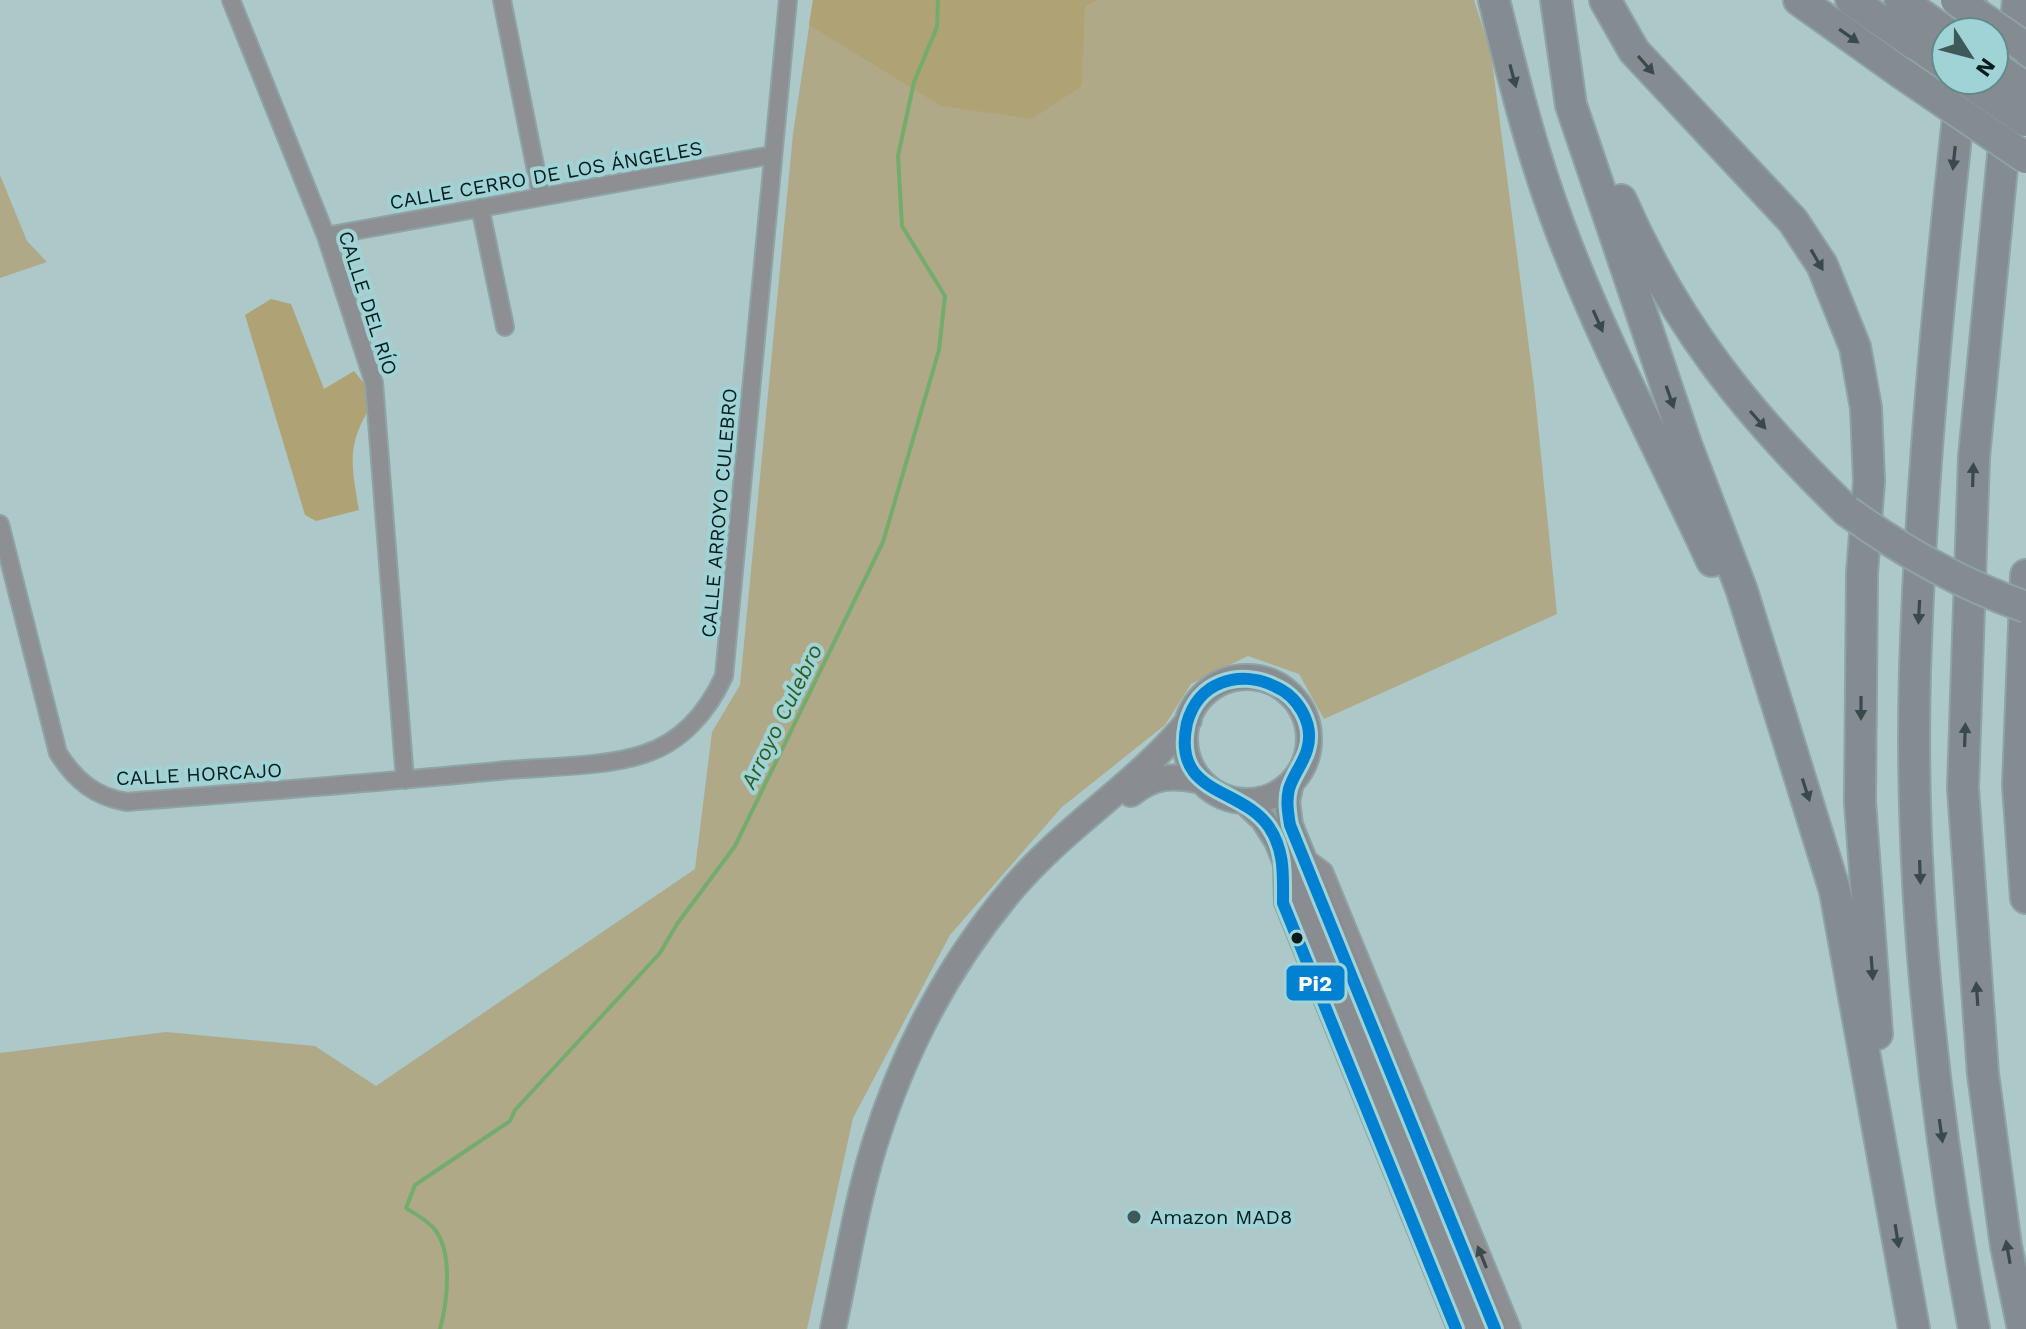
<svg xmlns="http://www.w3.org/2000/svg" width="2026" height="1329" font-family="'Work Sans',sans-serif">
<rect width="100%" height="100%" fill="#acc8c9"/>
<path fill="#b0a988" d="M813,0H1474L1491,53L1534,386L1557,614L1324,719L1299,674L1248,656L1191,684L1165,725L1062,807L950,935L853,1118L807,1329H0V1053L166,1032L315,1046L376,1086L695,869L712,732L740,685L793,134Z
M0,175L27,241L47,262L0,278Z"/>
<path fill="#afa375" d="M813,0H1098L1085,6L1082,86L1032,119L941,106L809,25Z
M271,299L291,304L324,389L354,371L376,398C347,442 350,460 359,510L316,521L305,515L245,315Z"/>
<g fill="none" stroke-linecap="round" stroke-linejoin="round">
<path stroke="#74ac6e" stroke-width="4" d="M440,1329C447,1303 453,1255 436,1231C429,1221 415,1214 406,1208L415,1185L510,1121L515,1110L660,953L677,924L735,846L883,542L939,350L945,296L902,226L898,156L914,82L937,27L938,0"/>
<defs>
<path id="street" d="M231,0L326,236L374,383L405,780
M502,0L541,196
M480,207L505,327
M326,236L772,155
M0,524L58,753C75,780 95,797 127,802C251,792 375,783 498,771C543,766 602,768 644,754C682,742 708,711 724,676L788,0
M1305,857L1324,871L1512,1329
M1282,866L1283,903L1456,1329"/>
<path id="secondary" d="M1185 739a62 62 0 1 1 124 0a62 62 0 1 1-124 0Z
M1291,783L1287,801L1290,825L1495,1329
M1131,794C1154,775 1173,775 1201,781
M1245,802L1263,819L1277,841L1475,1329
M833,1329C846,1269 856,1205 874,1146C903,1052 950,962 1014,887C1067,825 1138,783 1189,720"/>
<path id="highway" d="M1494,0C1513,77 1532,154 1560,228C1603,343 1661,450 1712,561
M1556,0L1571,105L1686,444L1742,591L1835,891L1914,1329
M1605,0L1634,51L1793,221L1822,265L1855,347L1866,408L1869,481L1862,574L1860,802L1877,1034
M1799,0L1900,72
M1851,0L1946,66
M1900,0L1946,32
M2018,0L1974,457L1963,788L1983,1074L2006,1246L2023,1329
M1967,32L1971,0
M1961,90C1940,282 1921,476 1915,670C1909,891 1933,1113 1974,1329
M1621,200C1676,326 1749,416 1847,511
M2026,575L2018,785L2026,898"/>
</defs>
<use href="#street" stroke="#8ea3a4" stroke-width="20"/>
<use href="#secondary" stroke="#8ea3a4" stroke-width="28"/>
<use href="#highway" stroke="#8ea3a4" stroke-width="34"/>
<use href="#street" stroke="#8d8f93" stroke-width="16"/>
<use href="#secondary" stroke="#898d92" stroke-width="24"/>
<use href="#highway" stroke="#848c91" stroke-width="30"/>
<defs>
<path id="highway-bridge" d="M1956,0L2026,48
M1994,66L2026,88
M1900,72L2026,158
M1966,80L2026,121
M1847,511C1903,552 1960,584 2026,607"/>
</defs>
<use href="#highway-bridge" stroke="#8ea3a4" stroke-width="34" stroke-linecap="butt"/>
<use href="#highway-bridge" stroke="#848c91" stroke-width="30"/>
<defs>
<path id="bus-1" d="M1456,1329L1283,903C1283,875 1285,851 1269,827C1241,786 1171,796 1187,723C1192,705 1203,690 1221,683C1238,676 1258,678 1274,686C1298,696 1315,724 1307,750C1303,764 1293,775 1289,789C1286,801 1288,813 1290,825L1495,1329"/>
</defs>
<use href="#bus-1" stroke="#a0d3d5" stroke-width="18"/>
<use href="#bus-1" stroke="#0280d2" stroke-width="12"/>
</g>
<defs><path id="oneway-solid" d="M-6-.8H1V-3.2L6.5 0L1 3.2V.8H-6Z" transform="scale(2)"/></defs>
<g fill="#3a494b">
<use href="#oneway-solid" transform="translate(1849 36) rotate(35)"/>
<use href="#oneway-solid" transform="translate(1646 65) rotate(49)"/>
<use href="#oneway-solid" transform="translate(1513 76) rotate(75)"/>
<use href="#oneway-solid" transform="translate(1954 158) rotate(96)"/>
<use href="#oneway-solid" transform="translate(1817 260) rotate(60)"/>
<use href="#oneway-solid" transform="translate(1598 321) rotate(66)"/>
<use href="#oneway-solid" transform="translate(1670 397) rotate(71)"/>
<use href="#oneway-solid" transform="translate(1758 420) rotate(49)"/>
<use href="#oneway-solid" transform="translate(1973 475) rotate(-88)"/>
<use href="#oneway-solid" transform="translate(1919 612) rotate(93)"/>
<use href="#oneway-solid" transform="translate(1861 708) rotate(90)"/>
<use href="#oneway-solid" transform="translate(1965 735) rotate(-88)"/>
<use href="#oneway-solid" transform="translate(1806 790) rotate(72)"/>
<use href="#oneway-solid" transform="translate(1920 872) rotate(88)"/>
<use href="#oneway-solid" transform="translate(1872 968) rotate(86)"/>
<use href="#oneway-solid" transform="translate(1977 994) rotate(-94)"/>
<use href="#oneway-solid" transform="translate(1941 1131) rotate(82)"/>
<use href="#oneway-solid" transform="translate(1897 1236) rotate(81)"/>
<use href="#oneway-solid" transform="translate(2008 1252) rotate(-100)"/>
</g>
<use fill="#3d4a4c" href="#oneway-solid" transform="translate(1482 1257) rotate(-112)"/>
<circle fill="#081c1d" stroke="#a0d3d5" stroke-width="3" cx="1297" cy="938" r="7"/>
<circle fill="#415859" stroke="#a0d3d5" stroke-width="3" cx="1134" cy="1217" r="8"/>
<g text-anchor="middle" stroke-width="8" stroke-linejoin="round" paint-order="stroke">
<g font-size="20" fill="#081c1d" stroke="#a0d3d5">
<text transform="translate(546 175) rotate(-10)" y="7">CALLE CERRO DE LOS ÁNGELES</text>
<text transform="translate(368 303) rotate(72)" y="7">CALLE DEL RÍO</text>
<text transform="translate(719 513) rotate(-85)" y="7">CALLE ARROYO CULEBRO</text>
<text transform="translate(199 774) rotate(-3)" y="7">CALLE HORCAJO</text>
</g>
<g font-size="20" fill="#081c1d" stroke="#a0d3d5" text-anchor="start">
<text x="1150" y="1224">Amazon MAD8</text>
</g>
<g font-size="22" font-style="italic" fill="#2e5c20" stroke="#a0d3d5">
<text transform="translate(781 716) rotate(-64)" y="8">Arroyo Culebro</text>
</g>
</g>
<rect stroke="#a0d3d5" stroke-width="3" x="1285" y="964" width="61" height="38" rx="8" fill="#0280d2"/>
<g font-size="22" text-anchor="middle" font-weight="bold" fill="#fff">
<text x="1315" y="991">Pi2</text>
</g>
<g transform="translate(1970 56) rotate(126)"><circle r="38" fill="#a0d3d5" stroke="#638a8b" stroke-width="2"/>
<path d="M0-6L14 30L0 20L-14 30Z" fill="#415859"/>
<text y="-12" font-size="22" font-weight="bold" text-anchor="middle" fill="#081c1d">N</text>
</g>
</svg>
